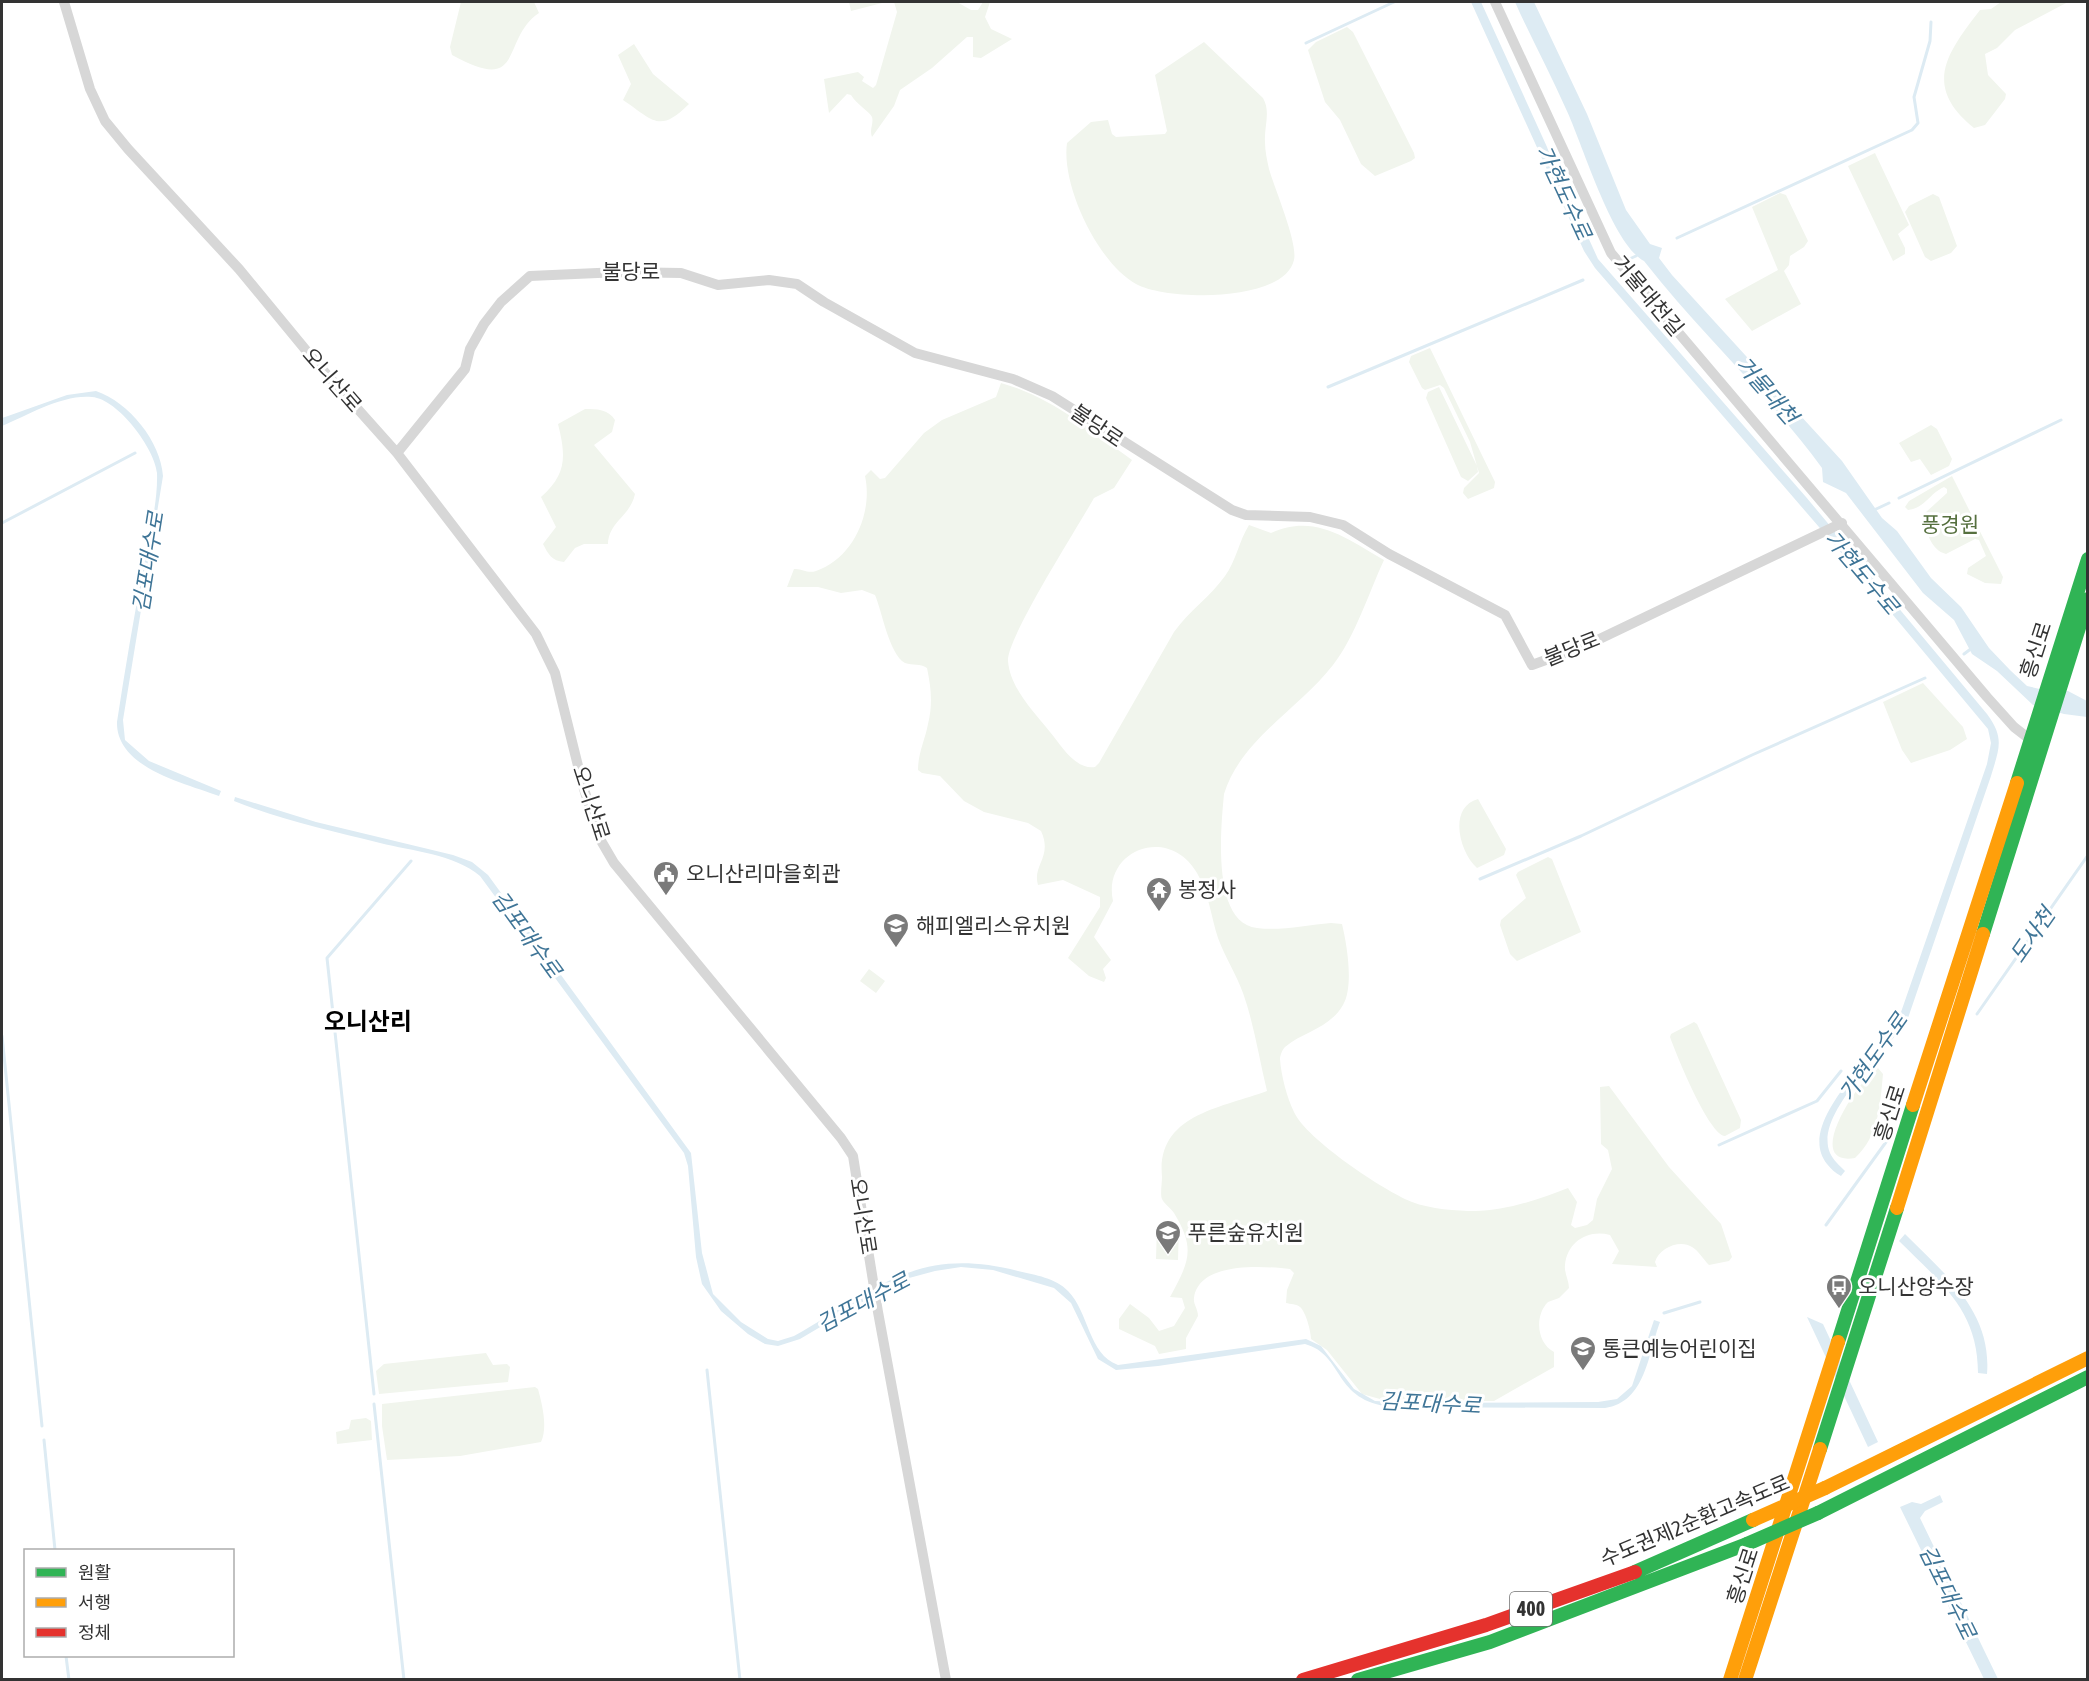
<svg xmlns="http://www.w3.org/2000/svg" width="2089" height="1681" font-family="'Asap Condensed','Noto Sans KR',sans-serif">
<rect width="100%" height="100%" fill="#fff"/>
<path fill="#f1f5ed" d="M461,2H534L539,13C500,39 526,96 452,55L450,47Z
M849,2H886L851,11Z
M894,2H957L971,10H978L983,2H990L985,17L991,29L1012,39L981,58L973,57V37H967L932,68L900,90L894,106L872,137C869,129 874,124 872,117C870,112 856,104 851,95L847,94L829,113L824,79L858,72L864,77L862,81L873,88L876,85L897,12Z
M2001,2H2068L2015,30L1997,48L1985,54L1988,75L2006,94L2005,99L1985,125L1974,128C1922,86 1947,53 1980,10L1991,9Z
M1347,27L1353,32L1414,153L1415,158L1411,161L1375,176L1361,164L1340,120L1325,102L1308,50L1316,42Z
M1204,42L1263,98C1271,112 1264,126 1265,142C1265,151 1267,160 1269,169C1275,190 1298,243 1294,260C1284,303 1167,301 1136,284C1098,263 1061,186 1067,143L1091,122L1108,120L1112,134L1116,137L1165,134L1167,131L1155,75Z
M634,44L653,74L689,104C659,134 653,120 623,100L631,84L618,55Z
M1875,153L1909,225L1898,234L1905,248V254L1893,261L1848,166Z
M1780,193L1786,195L1808,241L1804,247L1790,256L1789,265L1784,271L1801,304L1752,331L1725,299L1778,270L1752,207Z
M1933,194L1939,197L1957,246L1951,253L1931,261L1925,257L1905,212L1909,206Z
M1430,348L1495,482L1494,488L1468,499L1463,493L1464,488L1479,473L1470,442L1444,388L1440,385L1425,390L1422,388L1409,362L1411,356Z
M1001,383C1051,397 1090,430 1132,460L1114,488L1094,498C1079,525 1006,639 1008,661C1010,688 1034,712 1050,732C1061,745 1075,770 1095,767L1099,763L1174,632C1189,611 1210,597 1225,576C1236,561 1239,541 1249,525L1271,533C1315,513 1347,539 1384,560C1369,592 1355,637 1333,665C1299,709 1241,739 1224,794C1221,827 1211,923 1257,928C1280,931 1308,925 1331,923L1342,924C1347,945 1354,986 1343,1005C1329,1029 1304,1031 1285,1047C1282,1050 1280,1056 1280,1059C1281,1075 1287,1098 1294,1112C1306,1139 1384,1191 1412,1202C1430,1209 1457,1211 1475,1211C1505,1211 1540,1199 1568,1188L1577,1202L1571,1225L1575,1228L1587,1225L1593,1220L1597,1199L1612,1169L1608,1150L1601,1144L1600,1087L1609,1086L1669,1167L1721,1224L1732,1257L1729,1261L1709,1265C1703,1259 1698,1250 1692,1247C1680,1239 1659,1248 1655,1262L1657,1267L1612,1264L1619,1251L1610,1235C1588,1229 1567,1242 1565,1265C1564,1273 1569,1280 1569,1288L1559,1298L1548,1302C1534,1316 1537,1343 1554,1352V1367L1494,1401H1387L1362,1394L1327,1350L1311,1339C1311,1332 1306,1312 1300,1307C1297,1304 1290,1304 1286,1303L1287,1290L1294,1273L1290,1269C1263,1266 1199,1261 1194,1298C1193,1304 1198,1309 1198,1316L1186,1338V1349L1159,1354L1155,1346L1119,1329V1319L1130,1304L1149,1318L1159,1331L1174,1326L1185,1308L1182,1298L1170,1297C1189,1262 1196,1249 1174,1213C1171,1208 1164,1204 1162,1199C1160,1195 1162,1183 1162,1177C1156,1114 1222,1108 1267,1091C1259,1058 1254,1024 1243,993C1236,974 1225,957 1218,938C1211,917 1209,893 1197,873C1169,824 1102,850 1113,901L1094,937L1111,960L1103,969L1106,978L1104,982L1089,976L1068,958L1100,907V897L1063,880L1038,885C1032,865 1053,857 1041,831L1028,823L984,812L964,801L940,776L922,773L918,770C918,753 925,740 928,724C933,704 931,687 927,668C920,663 913,666 905,663C889,654 882,611 875,595L862,590L841,593L818,587H787L794,569C802,568 807,574 816,571C854,558 873,512 865,476L871,470L880,479L885,478L924,433L942,420L996,397Z
M1439,387L1477,466L1478,472L1468,481L1461,477L1426,398L1428,392Z
M585,409C597,409 608,409 615,420L612,432L594,445L635,494C630,517 609,521 608,544H584L575,548L564,562C552,561 548,554 543,544L556,527L541,497C567,474 566,456 558,424Z
M1931,425L1937,429L1952,459L1949,466L1931,475L1920,459L1911,462L1899,443Z
M1952,476L2003,577L2001,584L1985,583L1967,574L1968,568L1986,556L1979,540L1975,539L1946,554C1930,550 1924,528 1925,513L1947,493V489L1944,487C1930,493 1925,508 1908,510L1905,507L1909,501Z
M1923,683L1963,727L1967,739L1950,750L1911,763L1902,750L1883,702Z
M1478,799L1506,849L1504,855L1477,868C1459,852 1448,807 1478,799Z
M1548,857L1552,859L1581,932L1517,961L1510,954L1500,925L1501,920L1526,898L1516,875L1518,872Z
M869,969L885,981L876,993L860,981Z
M1694,1022L1697,1024L1741,1120L1740,1128L1725,1136C1709,1135 1676,1054 1670,1037L1671,1034Z
M1878,1068L1883,1074C1880,1105 1879,1136 1855,1158C1801,1167 1859,1078 1878,1068Z
M1157,1226H1179L1178,1260L1156,1259Z
M486,1353L493,1365L507,1364L510,1367L508,1382L379,1394L376,1371L384,1364Z
M535,1387L538,1389C542,1404 548,1427 541,1442L460,1456L387,1460L382,1426V1404Z
M366,1418L371,1421L372,1440L337,1444L336,1432L349,1429L351,1420Z"/>
<path fill="#ddebf3" d="M1471,2H1481L1598,259L1806,497L1987,714C2005,738 1999,749 1991,776L1908,1018C1889,1051 1813,1113 1830,1153C1833,1160 1840,1166 1845,1171L1841,1176C1835,1173 1831,1169 1827,1164C1793,1122 1883,1050 1900,1015L1987,764L1991,743L1988,729L1838,549L1595,268L1584,251Z
M1515,2H1534L1587,114L1626,210L1650,244L1662,248L1659,258L1672,275L1842,461L1882,518L1897,531L1931,578L1961,607L1989,648L2010,670L2027,686L2053,692L2068,691L2087,701V717L2064,714L2033,705L1997,671L1972,654L1954,620L1923,593L1846,493L1823,482L1822,468C1768,394 1700,333 1644,261C1612,244 1583,145 1566,109C1550,73 1531,38 1515,2Z
M96,391C129,402 161,442 163,476L123,720L125,740L149,761L221,791L219,796C184,783 116,768 117,722C125,669 134,616 144,564C149,535 158,503 157,473C155,449 118,399 92,397C63,394 28,415 2,426V418L8,416L67,395Z
M235,797L316,822L453,855L472,862L488,875L691,1153L702,1253L713,1294L741,1322L768,1339L778,1341L794,1336C877,1290 915,1245 1018,1271C1035,1275 1056,1278 1068,1291C1089,1312 1088,1354 1118,1365L1306,1339L1321,1346L1354,1389L1375,1401L1411,1403L1598,1402L1617,1399L1632,1386L1654,1320L1660,1322C1648,1354 1646,1402 1605,1408L1392,1407C1332,1401 1345,1355 1305,1344L1158,1366L1116,1370L1098,1359L1071,1303L1054,1288L993,1270L961,1267L935,1271L898,1281L800,1339L778,1346L765,1344L748,1334L721,1311L702,1284L696,1257L688,1166L684,1153L480,876C454,854 412,851 380,843C331,831 281,820 234,801Z
M1905,1234C1946,1275 1992,1312 1987,1374L1978,1373C1978,1310 1941,1283 1899,1241Z
M1807,1317L1823,1324L1878,1442L1868,1447Z
M1940,1495L1943,1502L1925,1511L1920,1518L1998,1679H1984L1900,1507L1912,1502L1921,1504Z"/>
<g fill="none" stroke-linecap="round" stroke-linejoin="round">
<path stroke="#ddebf3" stroke-width="3" d="M1306,43L1394,2
M1677,238L1912,130L1918,123L1914,97L1930,41L1931,22
M1627,260L1636,256
M1328,387L1583,280
M1899,498L2061,420
M1874,510L1889,503
M2,523L135,453
M1964,654L1972,648
M1480,879L1581,836L1752,755L1925,678
M1977,1014L2088,855
M2,1036L42,1426
M1719,1145L1817,1101L1841,1071
M1826,1225L1894,1131
M1664,1313L1700,1302
M707,1370L740,1680
M374,1394L327,958L411,861
M374,1404L404,1680
M44,1440L55,1550
M66,1656L69,1680"/>
<path stroke="#d7d7d7" stroke-width="10" d="M64,2L90,89L105,121L128,149L239,269L314,360L397,453L536,634L555,673L583,786L600,839L614,863L841,1138L853,1156L878,1312L946,1680
M1495,2L1611,253L1987,697L2014,727L2036,744
M397,453L465,369L470,349L484,324L501,302L530,276L620,272L681,273L718,285L769,280L797,284L824,302L915,353L1013,379L1052,396L1232,510L1246,515L1310,517L1343,525L1389,554L1505,615L1532,665L1587,645L1842,523"/>
<path stroke="#30b455" stroke-width="14" d="M2017,783L2088,559
M1983,934L2088,599
M1838,1342L1913,1105
M1820,1449L1897,1208
M1818,1513L2088,1377
M1635,1572L1753,1520
M1358,1680L1490,1642L1747,1544"/>
<path stroke="#ff9f0a" stroke-width="14" d="M1913,1105L2017,783
M1897,1208L1983,934
M1825,1488L2088,1358
M1730,1680L1838,1342
M1745,1680L1820,1449"/>
<path stroke="#e5322d" stroke-width="14" d="M1303,1680L1486,1625L1635,1572"/>
<path stroke="#30b455" stroke-width="14" d="M1747,1544L1818,1513"/>
<path stroke="#ff9f0a" stroke-width="14" d="M1753,1520L1825,1488"/>
</g>
<defs>
<symbol id="civic-pin" viewBox="-11 -11 22 30"><path d="M0 17L-7.5 6A9.5 9.5 0 1 1 7.5 6Z" fill="#7a7a7a" stroke="#fff"/><path d="M-.6-6.5H3V-4.5H.6V-3L4-1V1h2V6H-6V1h2V-1L-.6-3ZM-1.2 2.5V6h2.4V2.5Z" fill="#fff"/></symbol>
<symbol id="temple-pin" viewBox="-11 -11 22 30"><path d="M0 17L-7.5 6A9.5 9.5 0 1 1 7.5 6Z" fill="#7a7a7a" stroke="#fff"/><path d="M0-6L5-2H3V0L6.5 2.5H4V6H1.5V3h-3V6H-4V2.5H-6.5L-3 0V-2H-5Z" fill="#fff"/></symbol>
<symbol id="school-pin" viewBox="-11 -11 22 30"><path d="M0 17L-7.5 6A9.5 9.5 0 1 1 7.5 6Z" fill="#7a7a7a" stroke="#fff"/><path d="M0-5L7-2L0 1L-7-2ZM-4 1L0 2.5L4 1V4Q0 6-4 4Z" fill="#fff"/></symbol>
<symbol id="bus-pin" viewBox="-11 -11 22 30"><path d="M0 17L-7.5 6A9.5 9.5 0 1 1 7.5 6Z" fill="#7a7a7a" stroke="#fff"/><path d="M-5-6H5V4H4V6H2V4H-2V6H-4V4H-5ZM-3.5-4V0h7V-4ZM-3.5 1.2v1.5H-2V1.2ZM2 1.2v1.5H3.5V1.2Z" fill="#fff"/></symbol>
</defs>
<g fill-rule="evenodd">
<use href="#civic-pin" x="651" y="859" width="30" height="40"/>
<use href="#temple-pin" x="1144" y="875" width="30" height="40"/>
<use href="#school-pin" x="881" y="911" width="30" height="40"/>
<use href="#school-pin" x="1153" y="1218" width="30" height="40"/>
<use href="#bus-pin" x="1824" y="1272" width="30" height="40"/>
<use href="#school-pin" x="1568" y="1334" width="30" height="40"/>
</g>
<g text-anchor="middle" stroke-width="6" stroke-linejoin="round" paint-order="stroke">
<rect fill="#fff" stroke="#707070" stroke-width="1.5" x="1510" y="1592" width="42" height="34" rx="4.5"/>
<g font-size="20" font-weight="bold" fill="#333">
<text x="1531" y="1616">400</text>
</g>
<g font-size="21" fill="#333" stroke="#fff">
<text x="631" y="279">불당로</text>
<text transform="translate(1648 296) rotate(50)" y="7">거물대천길</text>
<text transform="translate(332 380) rotate(49)" y="7">오니산로</text>
<text transform="translate(1097 426) rotate(34)" y="7">불당로</text>
<text transform="translate(1572 649) rotate(-22)" y="7">불당로</text>
<text transform="translate(2036 650) rotate(-72)" y="7">흥신로</text>
<text transform="translate(591 803) rotate(72)" y="7">오니산로</text>
<text transform="translate(1890 1113) rotate(-72)" y="7">흥신로</text>
<text transform="translate(863 1216) rotate(81)" y="7">오니산로</text>
<text transform="translate(1695 1521) rotate(-23)" y="7">수도권제2순환고속도로</text>
<text transform="translate(1743 1576) rotate(-72)" y="7">흥신로</text>
</g>
<g font-size="21" fill="#56703f" stroke="#fff">
<text x="1950" y="532">풍경원</text>
</g>
<g font-size="21" fill="#333" stroke="#fff" text-anchor="start">
<text x="686" y="881">오니산리마을회관</text>
<text x="1178" y="897">봉정사</text>
<text x="916" y="933">해피엘리스유치원</text>
<text x="1188" y="1240">푸른숲유치원</text>
<text x="1858" y="1294">오니산양수장</text>
<text x="1602" y="1356">통큰예능어린이집</text>
</g>
<g font-size="22" font-style="italic" fill="#3f7597" stroke="#fff">
<text transform="translate(1564 192) rotate(65)" y="8">가현도수로</text>
<text transform="translate(1767 390) rotate(49)" y="8">거물대천</text>
<text transform="translate(148 562) rotate(-81)" y="8">김포대수로</text>
<text transform="translate(1862 572) rotate(50)" y="8">가현도수로</text>
<text transform="translate(527 934) rotate(54)" y="8">김포대수로</text>
<text transform="translate(2032 935) rotate(-55)" y="8">도사천</text>
<text transform="translate(1873 1057) rotate(-55)" y="8">가현도수로</text>
<text transform="translate(863 1302) rotate(-28)" y="8">김포대수로</text>
<text transform="translate(1430 1403) rotate(3)" y="8">김포대수로</text>
<text transform="translate(1948 1592) rotate(64)" y="8">김포대수로</text>
</g>
<g font-size="24" font-weight="bold" fill="#000" stroke="#fff">
<text x="368" y="1030">오니산리</text>
</g>
</g>
<rect width="2089" height="1681" fill="none" stroke="#333333" stroke-width="6"/>
<rect x="24" y="1549" width="210" height="108" fill="#ffffff" stroke="#adadad" stroke-width="1.5"/>
<rect x="36" y="1568" width="30" height="9" fill="#30b455" stroke="#adadad" stroke-width="1.5"/>
<text x="78" y="1579" font-size="18" fill="#333333">원활</text>
<rect x="36" y="1598" width="30" height="9" fill="#ff9f0a" stroke="#adadad" stroke-width="1.5"/>
<text x="78" y="1609" font-size="18" fill="#333333">서행</text>
<rect x="36" y="1628" width="30" height="9" fill="#e5322d" stroke="#adadad" stroke-width="1.5"/>
<text x="78" y="1639" font-size="18" fill="#333333">정체</text>
</svg>
